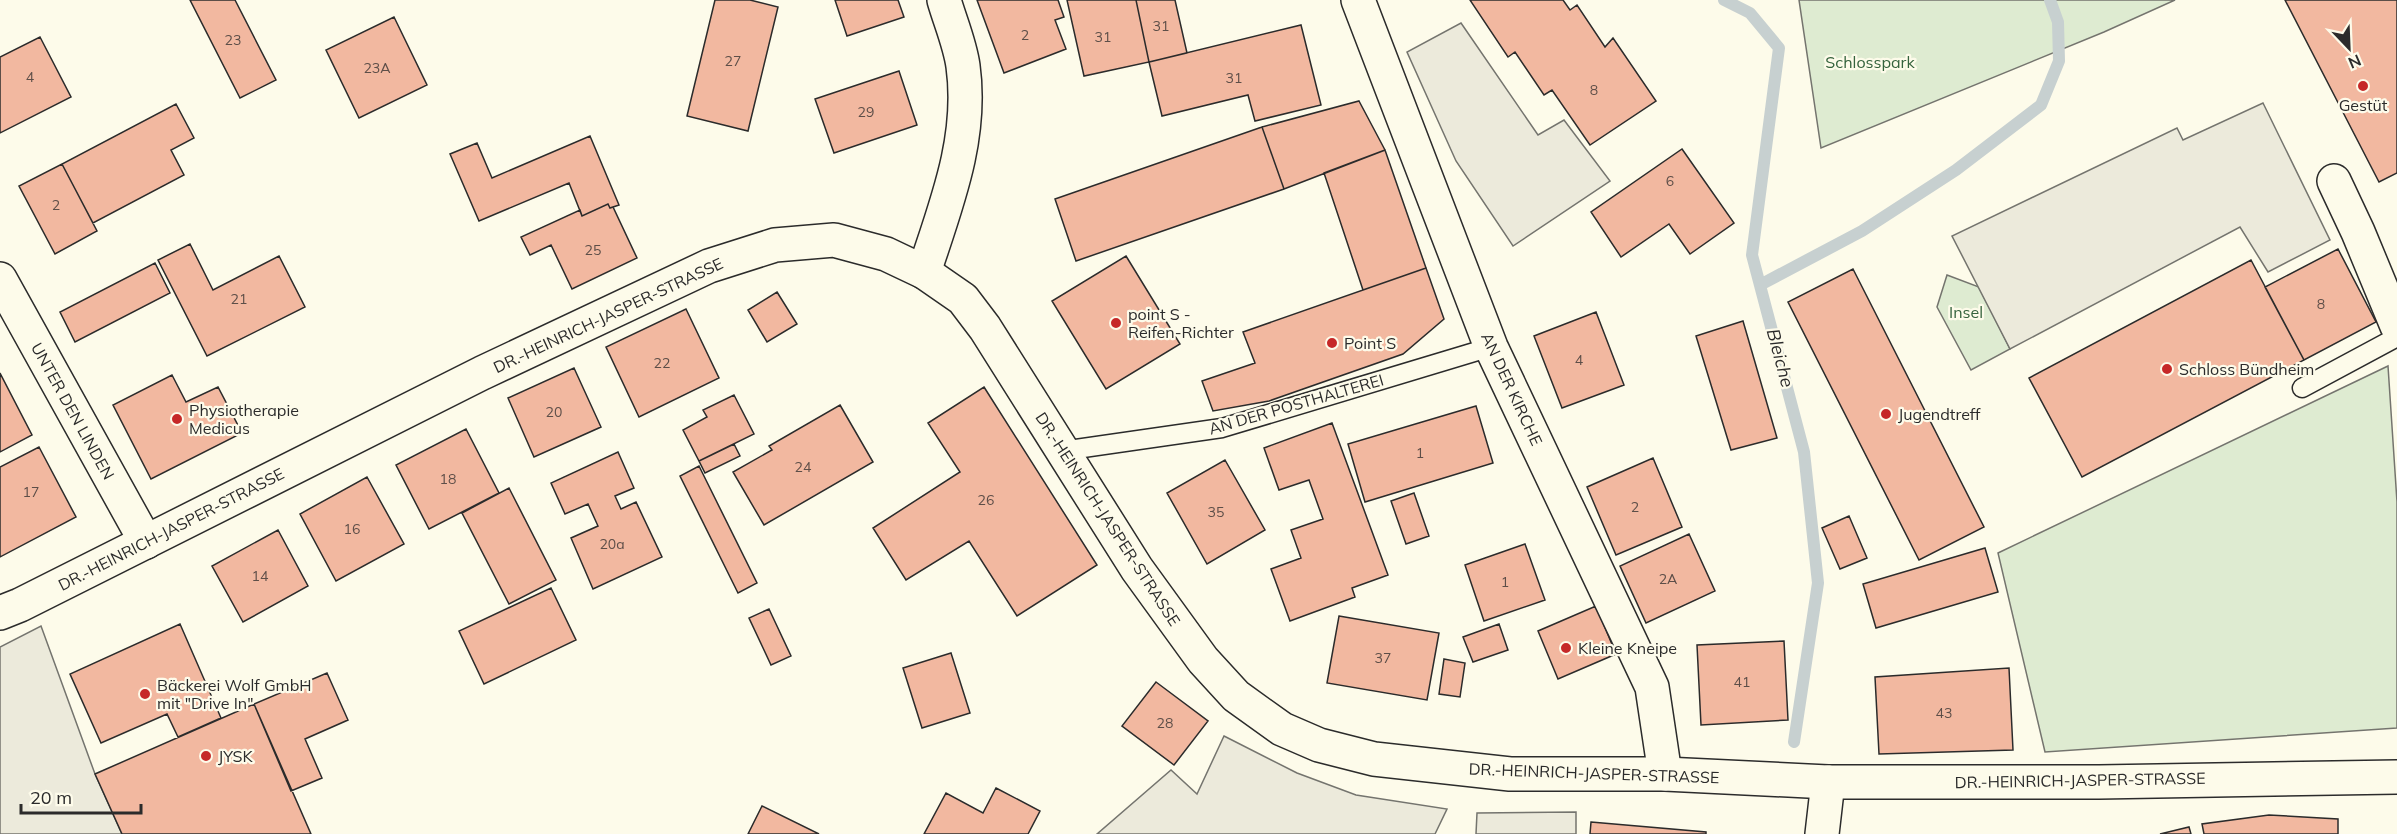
<svg xmlns="http://www.w3.org/2000/svg" width="2397" height="834" font-family="Mulish,sans-serif">
<rect width="100%" height="100%" fill="#fdfbea"/>
<path fill="#deebd1" stroke="#74746e" stroke-width="1.5" d="M1799,0H2175L2104,32L1821,148Z
M1947,275L1979,287L2010,349L1971,370L1937,307Z
M2388,366L2397,502V728L2045,752L1998,553Z"/>
<path fill="#eceadb" stroke="#74746e" stroke-width="1.5" d="M1461,23L1538,135L1564,120L1610,181L1513,246L1456,161L1407,52Z
M2263,103L2330,240L2268,272L2240,227L2010,349L1952,236L2177,128L2183,140Z
M41,626L95,774L122,834H0V647Z
M1224,736L1297,773L1356,795L1447,809L1435,834H1097L1171,770L1197,794Z
M1576,812V834H1476L1477,813Z"/>
<g fill="none" stroke-linecap="round" stroke-linejoin="round">
<path stroke="#c7d0d0" stroke-width="12" d="M1724,0L1750,13L1779,48L1752,255L1804,452L1818,583L1794,742
M1760,285L1862,231L1956,170L2041,105L2059,61L2058,22L2050,0"/>
</g>
<path fill="#f2b8a0" stroke="#2b2b2b" stroke-width="1.5" d="M190,0H235L276,80L240,98Z
M715,0H750L778,7L748,131L687,116Z
M835,0H898L904,17L847,36Z
M977,0H1058L1064,17L1055,20L1066,49L1004,73Z
M1067,0H1136L1149,62L1084,76Z
M1136,0H1175L1187,53L1149,62Z
M1470,0H1563L1570,10L1577,5L1605,47L1613,38L1656,101L1590,145L1552,90L1544,95L1515,52L1508,57Z
M2285,0H2397V173L2379,182Z
M394,17L427,85L359,118L326,50Z
M1301,25L1321,105L1255,121L1248,95L1162,116L1149,62Z
M40,37L71,97L0,133V57Z
M899,71L917,125L834,153L815,99Z
M1359,101L1385,150L1284,189L1262,127Z
M176,104L194,138L171,150L184,175L93,223L62,164Z
M1262,127L1284,189L1076,261L1055,199Z
M590,136L619,205L610,208L608,204L582,216L569,183L479,221L450,154L477,143L492,178Z
M1682,149L1734,223L1690,254L1669,224L1621,257L1591,212Z
M1385,150L1426,268L1363,290L1324,173Z
M62,164L97,231L55,254L19,186Z
M608,204L610,208L613,207L637,258L572,289L551,245L530,255L521,237L580,210L582,216Z
M190,244L213,290L279,256L305,307L207,356L158,260Z
M2338,249L2376,322L2304,360L2265,287Z
M1126,256L1180,344L1106,389L1052,301Z
M2251,260L2304,360L2082,477L2029,378Z
M155,263L170,293L75,342L60,312Z
M1426,268L1444,319L1403,354L1269,401L1213,411L1202,381L1255,363L1243,332Z
M1853,269L1984,527L1919,560L1788,302Z
M777,292L797,324L767,342L748,310Z
M686,309L719,378L639,417L606,347Z
M1596,312L1624,385L1562,408L1534,336Z
M1743,321L1777,438L1731,450L1696,336Z
M574,368L601,427L534,457L508,398Z
M0,373L32,435L0,452Z
M172,375L186,402L218,387L242,433L151,479L113,405Z
M984,387L1097,565L1017,616L969,541L906,580L873,528L960,472L928,423Z
M734,395L754,434L699,461L683,430L707,417L703,410Z
M840,405L873,462L764,525L733,472L772,450L769,446Z
M1476,406L1493,463L1365,502L1348,444Z
M1332,423L1388,575L1352,588L1355,597L1290,621L1271,569L1301,558L1291,530L1323,519L1309,480L1279,490L1264,448Z
M466,429L499,493L429,529L396,465Z
M734,444L740,456L705,473L699,461Z
M39,447L76,517L0,557V467Z
M618,452L634,488L615,496L621,509L636,502L662,557L593,589L571,538L598,526L588,504L565,514L551,483Z
M1653,458L1682,527L1616,555L1587,487Z
M1225,460L1265,530L1207,564L1167,493Z
M699,466L757,583L738,593L680,476Z
M367,477L404,544L336,581L300,514Z
M509,488L556,580L509,604L462,513Z
M1414,493L1429,536L1406,544L1391,501Z
M1849,516L1867,558L1840,569L1822,528Z
M278,530L308,586L243,622L212,566Z
M1689,534L1715,591L1646,623L1620,566Z
M1525,544L1545,600L1484,621L1465,565Z
M1985,548L1998,592L1876,628L1863,584Z
M551,588L576,640L484,684L459,631Z
M1596,606L1616,654L1558,679L1538,631Z
M769,609L791,656L771,665L749,618Z
M1339,616L1439,633L1427,700L1327,683Z
M180,624L221,718L178,737L167,714L101,743L70,674Z
M1499,624L1508,650L1473,662L1463,637Z
M1784,641L1788,720L1701,725L1697,645Z
M951,653L970,713L922,728L903,668Z
M1444,659L1465,663L1460,697L1439,694Z
M2009,668L2013,750L1879,754L1875,677Z
M327,673L348,720L305,739L322,778L291,791L254,704Z
M1156,682L1208,721L1174,765L1122,726Z
M254,704L311,834H122L95,774Z
M996,788L1040,811L1028,834H924L946,793L983,813Z
M762,806L819,834H748Z
M2269,815L2338,819V834H2204L2202,824Z
M1591,822L1706,832V834H1590Z
M2189,827L2191,834H2160Z"/>
<g fill="none" stroke-linecap="round" stroke-linejoin="round">
<defs>
<path id="lane" d="M2302,388L2397,337
M1062,451L1222,428L1491,347"/>
<path id="street" d="M1358,0L1491,347L1652,687L1665,774
M2334,181L2358,232L2397,326
M924,272C946,205 973,138 963,66C960,44 950,21 944,0
M0,279L146,542
M1822,834L1828,782"/>
<path id="secondary" d="M0,613L20,605L482,373L709,266L775,245L834,240L886,254L924,272L963,299L985,328L1137,569L1203,660L1236,696L1282,729L1319,745L1374,759L1510,774H1665L1828,782H2099L2397,777"/>
</defs>
<use href="#lane" stroke="#2b2b2b" stroke-width="21"/>
<use href="#street" stroke="#2b2b2b" stroke-width="36"/>
<use href="#secondary" stroke="#2b2b2b" stroke-width="36"/>
<use href="#lane" stroke="#fdfbea" stroke-width="18"/>
<use href="#street" stroke="#fdfbea" stroke-width="33"/>
<use href="#secondary" stroke="#fdfbea" stroke-width="33"/>
</g>
<g fill="#c62828" stroke="#fdfbea" stroke-width="2">
<circle cx="2363" cy="86" r="6"/>
<circle cx="1116" cy="323" r="6"/>
<circle cx="1332" cy="343" r="6"/>
<circle cx="2167" cy="369" r="6"/>
<circle cx="1886" cy="414" r="6"/>
<circle cx="177" cy="419" r="6"/>
<circle cx="1566" cy="648" r="6"/>
<circle cx="145" cy="694" r="6"/>
<circle cx="206" cy="756" r="6"/>
</g>
<g text-anchor="middle" stroke-width="4.5" stroke-linejoin="round" paint-order="stroke">
<g font-size="14" fill="#5d4e48">
<text x="1161" y="31">31</text>
<text x="1025" y="40">2</text>
<text x="1103" y="42">31</text>
<text x="233" y="45">23</text>
<text x="733" y="66">27</text>
<text x="377" y="73">23A</text>
<text x="30" y="82">4</text>
<text x="1234" y="83">31</text>
<text x="1594" y="95">8</text>
<text x="866" y="117">29</text>
<text x="1670" y="186">6</text>
<text x="56" y="210">2</text>
<text x="593" y="255">25</text>
<text x="239" y="304">21</text>
<text x="2321" y="309">8</text>
<text x="1579" y="365">4</text>
<text x="662" y="368">22</text>
<text x="554" y="417">20</text>
<text x="1420" y="458">1</text>
<text x="803" y="472">24</text>
<text x="448" y="484">18</text>
<text x="31" y="497">17</text>
<text x="986" y="505">26</text>
<text x="1635" y="512">2</text>
<text x="1216" y="517">35</text>
<text x="352" y="534">16</text>
<text x="612" y="549">20a</text>
<text x="260" y="581">14</text>
<text x="1668" y="584">2A</text>
<text x="1505" y="587">1</text>
<text x="1383" y="663">37</text>
<text x="1742" y="687">41</text>
<text x="1944" y="718">43</text>
<text x="1165" y="728">28</text>
</g>
<g font-size="16" fill="#34623c" stroke="#fdfbea">
<text x="1870" y="68">Schlosspark</text>
<text x="1966" y="318">Insel</text>
</g>
<g font-size="16" fill="#2b2b2b" stroke="#fdfbea" text-anchor="start">
<text x="2363" y="111" text-anchor="middle">Gestüt</text>
<text x="1128" y="320">point S -<tspan x="1128" dy="18">Reifen-Richter</tspan></text>
<text x="1344" y="349">Point S</text>
<text x="2179" y="375">Schloss Bündheim</text>
<text x="189" y="416">Physiotherapie<tspan x="189" dy="18">Medicus</tspan></text>
<text x="1898" y="420">Jugendtreff</text>
<text x="1578" y="654">Kleine Kneipe</text>
<text x="157" y="691">Bäckerei Wolf GmbH<tspan x="157" dy="18">mit "Drive In"</tspan></text>
<text x="218" y="762">JYSK</text>
</g>
<g font-size="16" fill="#2b2b2b" stroke="#fdfbea">
<text transform="translate(608 315) rotate(-25)" y="6">DR.-HEINRICH-JASPER-STRASSE</text>
<text transform="translate(1512 389) rotate(65)" y="6">AN DER KIRCHE</text>
<text transform="translate(1296 404) rotate(-16)" y="6">AN DER POSTHALTEREI</text>
<text transform="translate(73 411) rotate(61)" y="6">UNTER DEN LINDEN</text>
<text transform="translate(1108 519) rotate(57)" y="6">DR.-HEINRICH-JASPER-STRASSE</text>
<text transform="translate(171 529) rotate(-27)" y="6">DR.-HEINRICH-JASPER-STRASSE</text>
<text transform="translate(1594 773) rotate(2)" y="6">DR.-HEINRICH-JASPER-STRASSE</text>
<text transform="translate(2080 780) rotate(-1)" y="6">DR.-HEINRICH-JASPER-STRASSE</text>
</g>
<g font-size="18" font-style="italic" fill="#2b2b2b" stroke="#fdfbea">
<text transform="translate(1780 358) rotate(75)" y="6">Bleiche</text>
</g>
</g>
<g transform="translate(2349 48) rotate(157)" stroke="#fdfbea" stroke-width="4.5" paint-order="stroke">
<path d="M0-4.5L10 22L0 15L-10 22Z" fill="#2b2b2b"/>
<text y="-9" font-size="16" font-weight="bold" text-anchor="middle" fill="#2b2b2b">N</text>
</g>
<path d="M21 804v9h120v-9" fill="none" stroke="#2b2b2b" stroke-width="3"/>
<text x="30" y="804" font-size="18" fill="#2b2b2b" stroke="#fdfbea" stroke-width="4.5" paint-order="stroke">20 m</text>
</svg>
